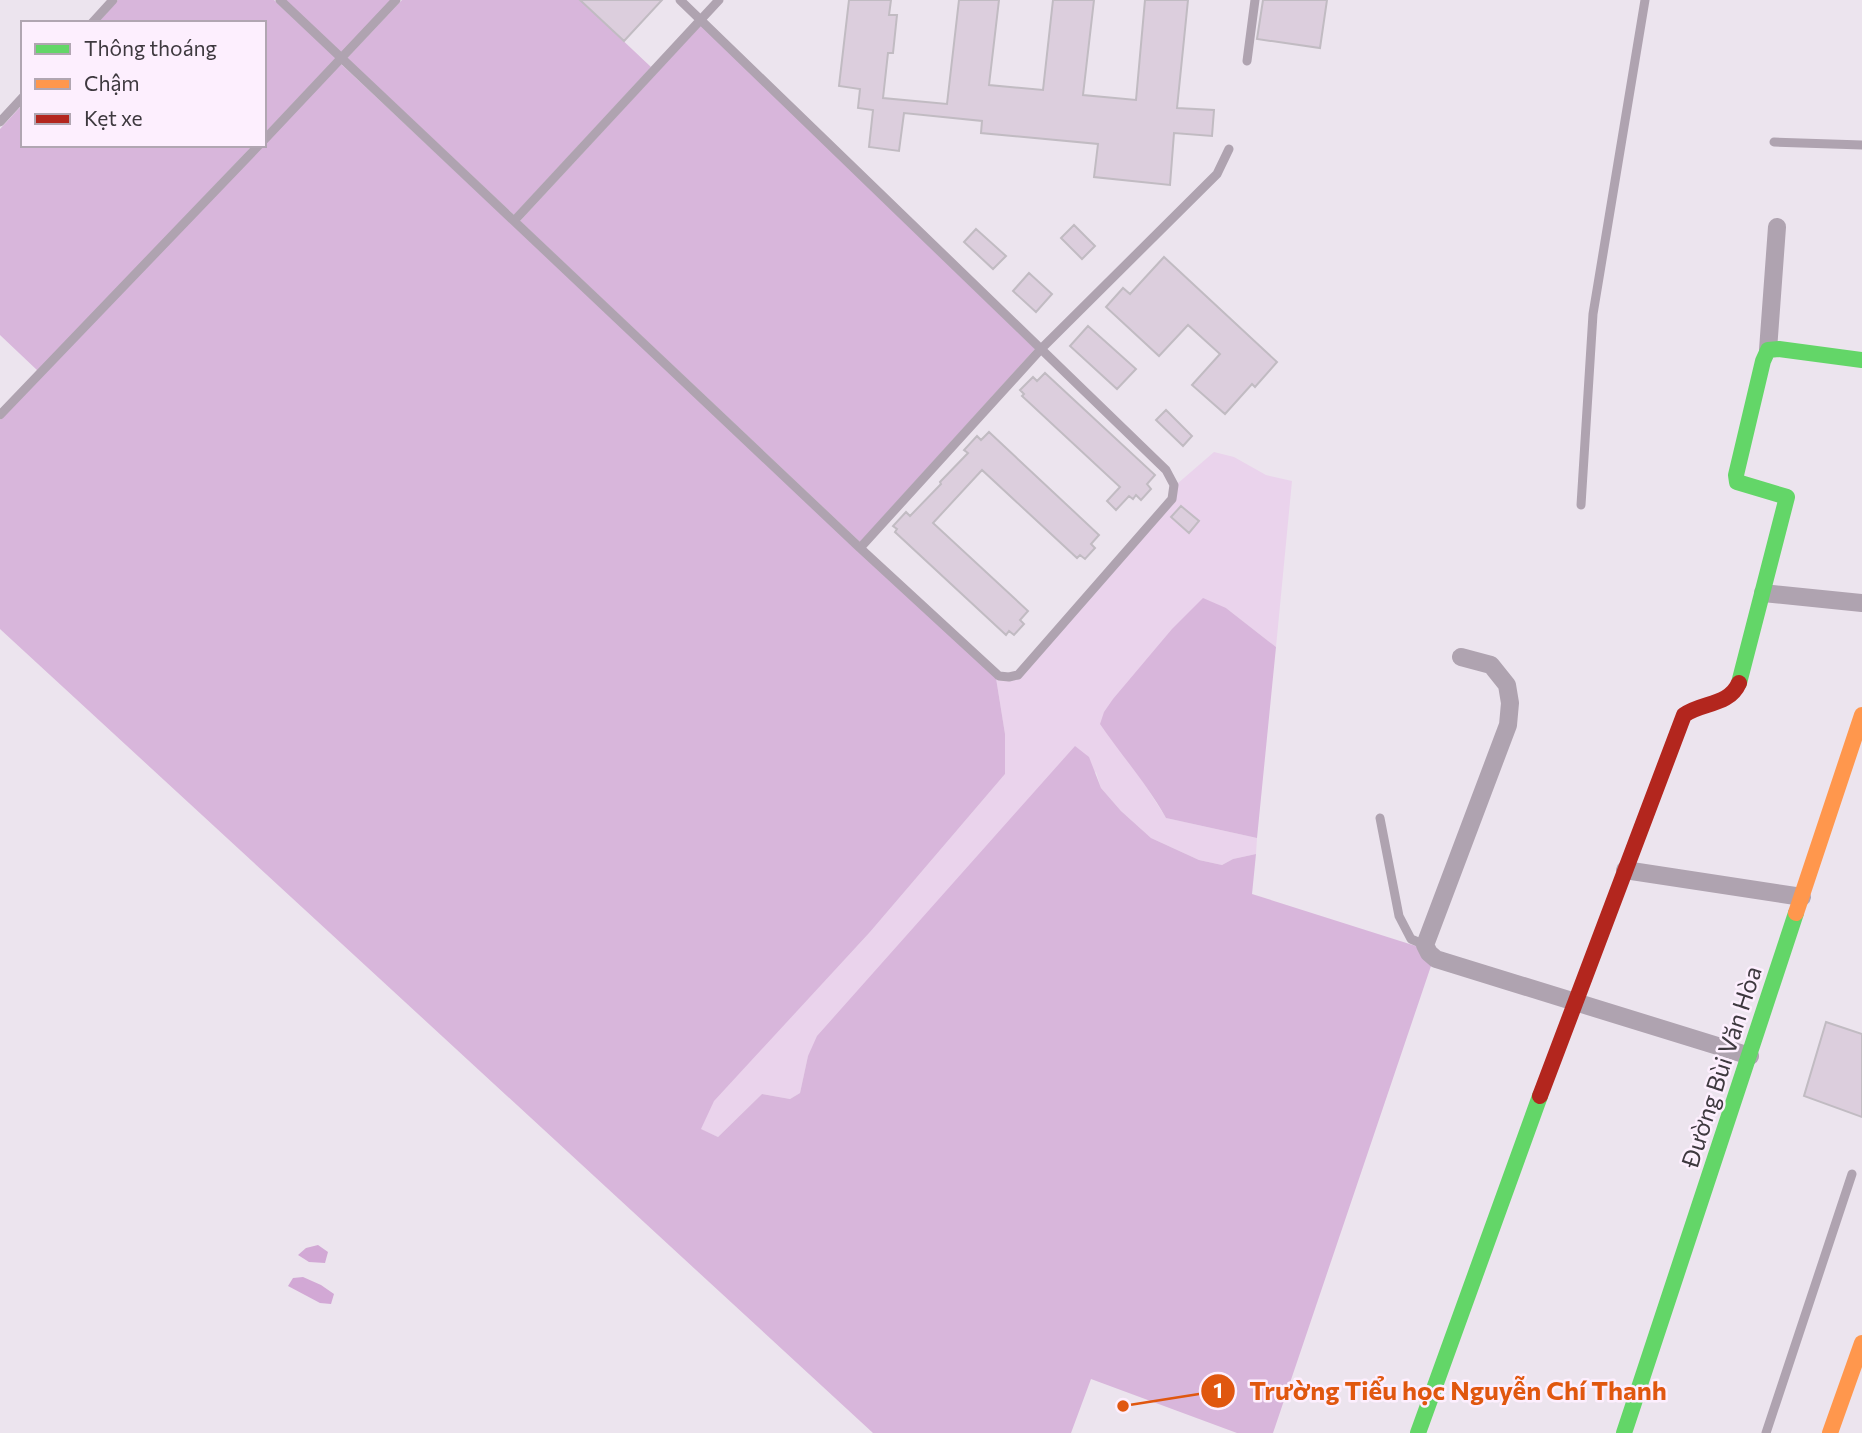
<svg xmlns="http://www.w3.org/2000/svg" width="1862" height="1433" font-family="Commissioner,sans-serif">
<rect width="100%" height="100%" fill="#ece4ee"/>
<path fill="#ead3ec" d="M1214,452L1234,457L1266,475L1292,481L1276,647L1226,608L1140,777L1166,818L1257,838L1256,854L1233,859L1222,865L1199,860L1151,838L1121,811L1101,788L1096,772L808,1056L800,1093L790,1099L762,1094L718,1137L700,1129L713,1101L870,932L1005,774V734L996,678L1007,680L1175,501L1177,484Z"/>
<path fill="#d8b6db" d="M118,0H274L336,58L264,134V23H98Z
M285,0H392L341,53Z
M402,0H580L651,67L514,215L347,58Z
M701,25L1035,349L860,542L520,221Z
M341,64L996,678L1005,734V774L870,932L714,1101L701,1129L718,1137L762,1094L790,1099L800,1093L808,1056L817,1036L1075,746L1089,757L1101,788L1121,811L1151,838L1199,860L1222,865L1233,859L1256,854L1252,894L1419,947L1432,963L1273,1433H1237L1091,1379L1071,1433H873L0,629V420Z
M23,104V145H253L38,371L0,335V129Z
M1203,598L1226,608L1276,647L1257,838L1166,818C1147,784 1122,756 1100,724L1104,712L1113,699L1172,629Z"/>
<path fill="#d2a8d5" d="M318,1245L328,1252L325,1263L309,1262L298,1255L306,1248Z
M303,1277L321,1285L334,1294L331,1304L320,1303L288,1286L293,1278Z"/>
<path fill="#dccedd" stroke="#c1bbc2" stroke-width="2" d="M580,0H662L624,41Z
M849,0H891L889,15H897L893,53H888L883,98L947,104L959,0H999L989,85L1043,90L1053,0H1094L1083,95L1136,100L1145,0H1188L1177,108L1214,110L1212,136L1174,133L1170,185L1094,177L1098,144L981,133L982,121L904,113L899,151L869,147L873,110L858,108L860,89L839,86Z
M1263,0H1327L1320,48L1257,39Z
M1074,225L1095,246L1082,259L1061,238Z
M976,229L1006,256L993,269L964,242Z
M1164,257L1277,362L1255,387L1252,384L1225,414L1192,385L1220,354L1188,325L1159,356L1106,307L1123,288L1130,294Z
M1029,273L1052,294L1036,312L1013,291Z
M1088,326L1136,369L1117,389L1070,346Z
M1045,373L1155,475L1147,484L1151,489L1141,500L1136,495L1133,499L1129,496L1116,510L1107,501L1120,487L1022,396L1024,394L1020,390L1033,377L1037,381Z
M1166,410L1192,436L1183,446L1156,420Z
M989,432L1099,535L1091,544L1095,548L1085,559L1080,555L1077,558L982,470L933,523L1028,611L1020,620L1024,624L1014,635L1009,631L1006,635L895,532L897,529L893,526L906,512L910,516L941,484L940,482L968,453L964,450L977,436L981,440Z
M1181,506L1199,521L1189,533L1171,517Z
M1826,1022L1862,1034V1117L1804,1096Z"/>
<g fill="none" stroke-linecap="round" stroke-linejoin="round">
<path stroke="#afa3b0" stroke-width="9" d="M280,0L514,221L719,0
M92,23L113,0
M1247,61L1255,0
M0,122L23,97
M264,140L396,0
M1774,142L1862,145
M514,221L860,548L1041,349L680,0
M0,415L259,145
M1581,505L1593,314L1645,0
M860,548L999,676L1009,677L1018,675L1172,499L1174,485L1166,470L1041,349L1217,174L1229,149
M1380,818L1399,916L1411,939L1425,945
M1766,1433L1852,1174"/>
<path stroke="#afa3b0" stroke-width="18" d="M1768,350L1777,227
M1763,593L1862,603
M1461,657L1491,665L1507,685L1510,703L1508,725L1425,945L1429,953L1436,959L1750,1056
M1625,870L1802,897"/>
<path stroke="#63d668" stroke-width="16" d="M1739,683L1787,497L1737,482L1736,475L1763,361L1768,350L1779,349L1862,360
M1418,1433L1540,1096
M1624,1433L1796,913"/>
<path stroke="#ff974d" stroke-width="16" d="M1796,913L1862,715
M1830,1433L1862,1343"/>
<path stroke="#b3261e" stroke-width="16" d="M1540,1096L1684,715C1702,702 1729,706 1739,683"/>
</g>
<g text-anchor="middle" stroke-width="5" stroke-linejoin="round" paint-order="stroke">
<g font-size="24" fill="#3e393f" stroke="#fdeffe">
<text transform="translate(1722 1067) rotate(-72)" y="8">Đường Bùi Văn Hòa</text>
</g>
</g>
<path fill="none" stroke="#e0570f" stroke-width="2.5" d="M1123 1406L1218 1391"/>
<g fill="#e0570f" stroke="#fdeffe" stroke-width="2.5">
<circle cx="1123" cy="1406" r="7"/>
<circle cx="1218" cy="1391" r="18"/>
</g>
<g font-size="21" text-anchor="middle" font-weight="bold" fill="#fff">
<text x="1218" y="1398">1</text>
</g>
<g font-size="26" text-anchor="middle" font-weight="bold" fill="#e0570f" stroke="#fdeffe" stroke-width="5" stroke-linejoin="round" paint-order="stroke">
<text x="1458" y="1400">Trường Tiểu học Nguyễn Chí Thanh</text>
</g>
<rect x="21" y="21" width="245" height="126" fill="#fdeffe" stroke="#b1a6b2" stroke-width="2"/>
<rect x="35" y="44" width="35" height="10" fill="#63d668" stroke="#b1a6b2" stroke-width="2"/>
<text x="84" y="56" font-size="21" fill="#3e393f">Thông thoáng</text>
<rect x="35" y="79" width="35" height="10" fill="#ff974d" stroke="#b1a6b2" stroke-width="2"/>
<text x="84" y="91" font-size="21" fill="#3e393f">Chậm</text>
<rect x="35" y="114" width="35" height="10" fill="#b3261e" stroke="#b1a6b2" stroke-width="2"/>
<text x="84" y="126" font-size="21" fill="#3e393f">Kẹt xe</text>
</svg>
